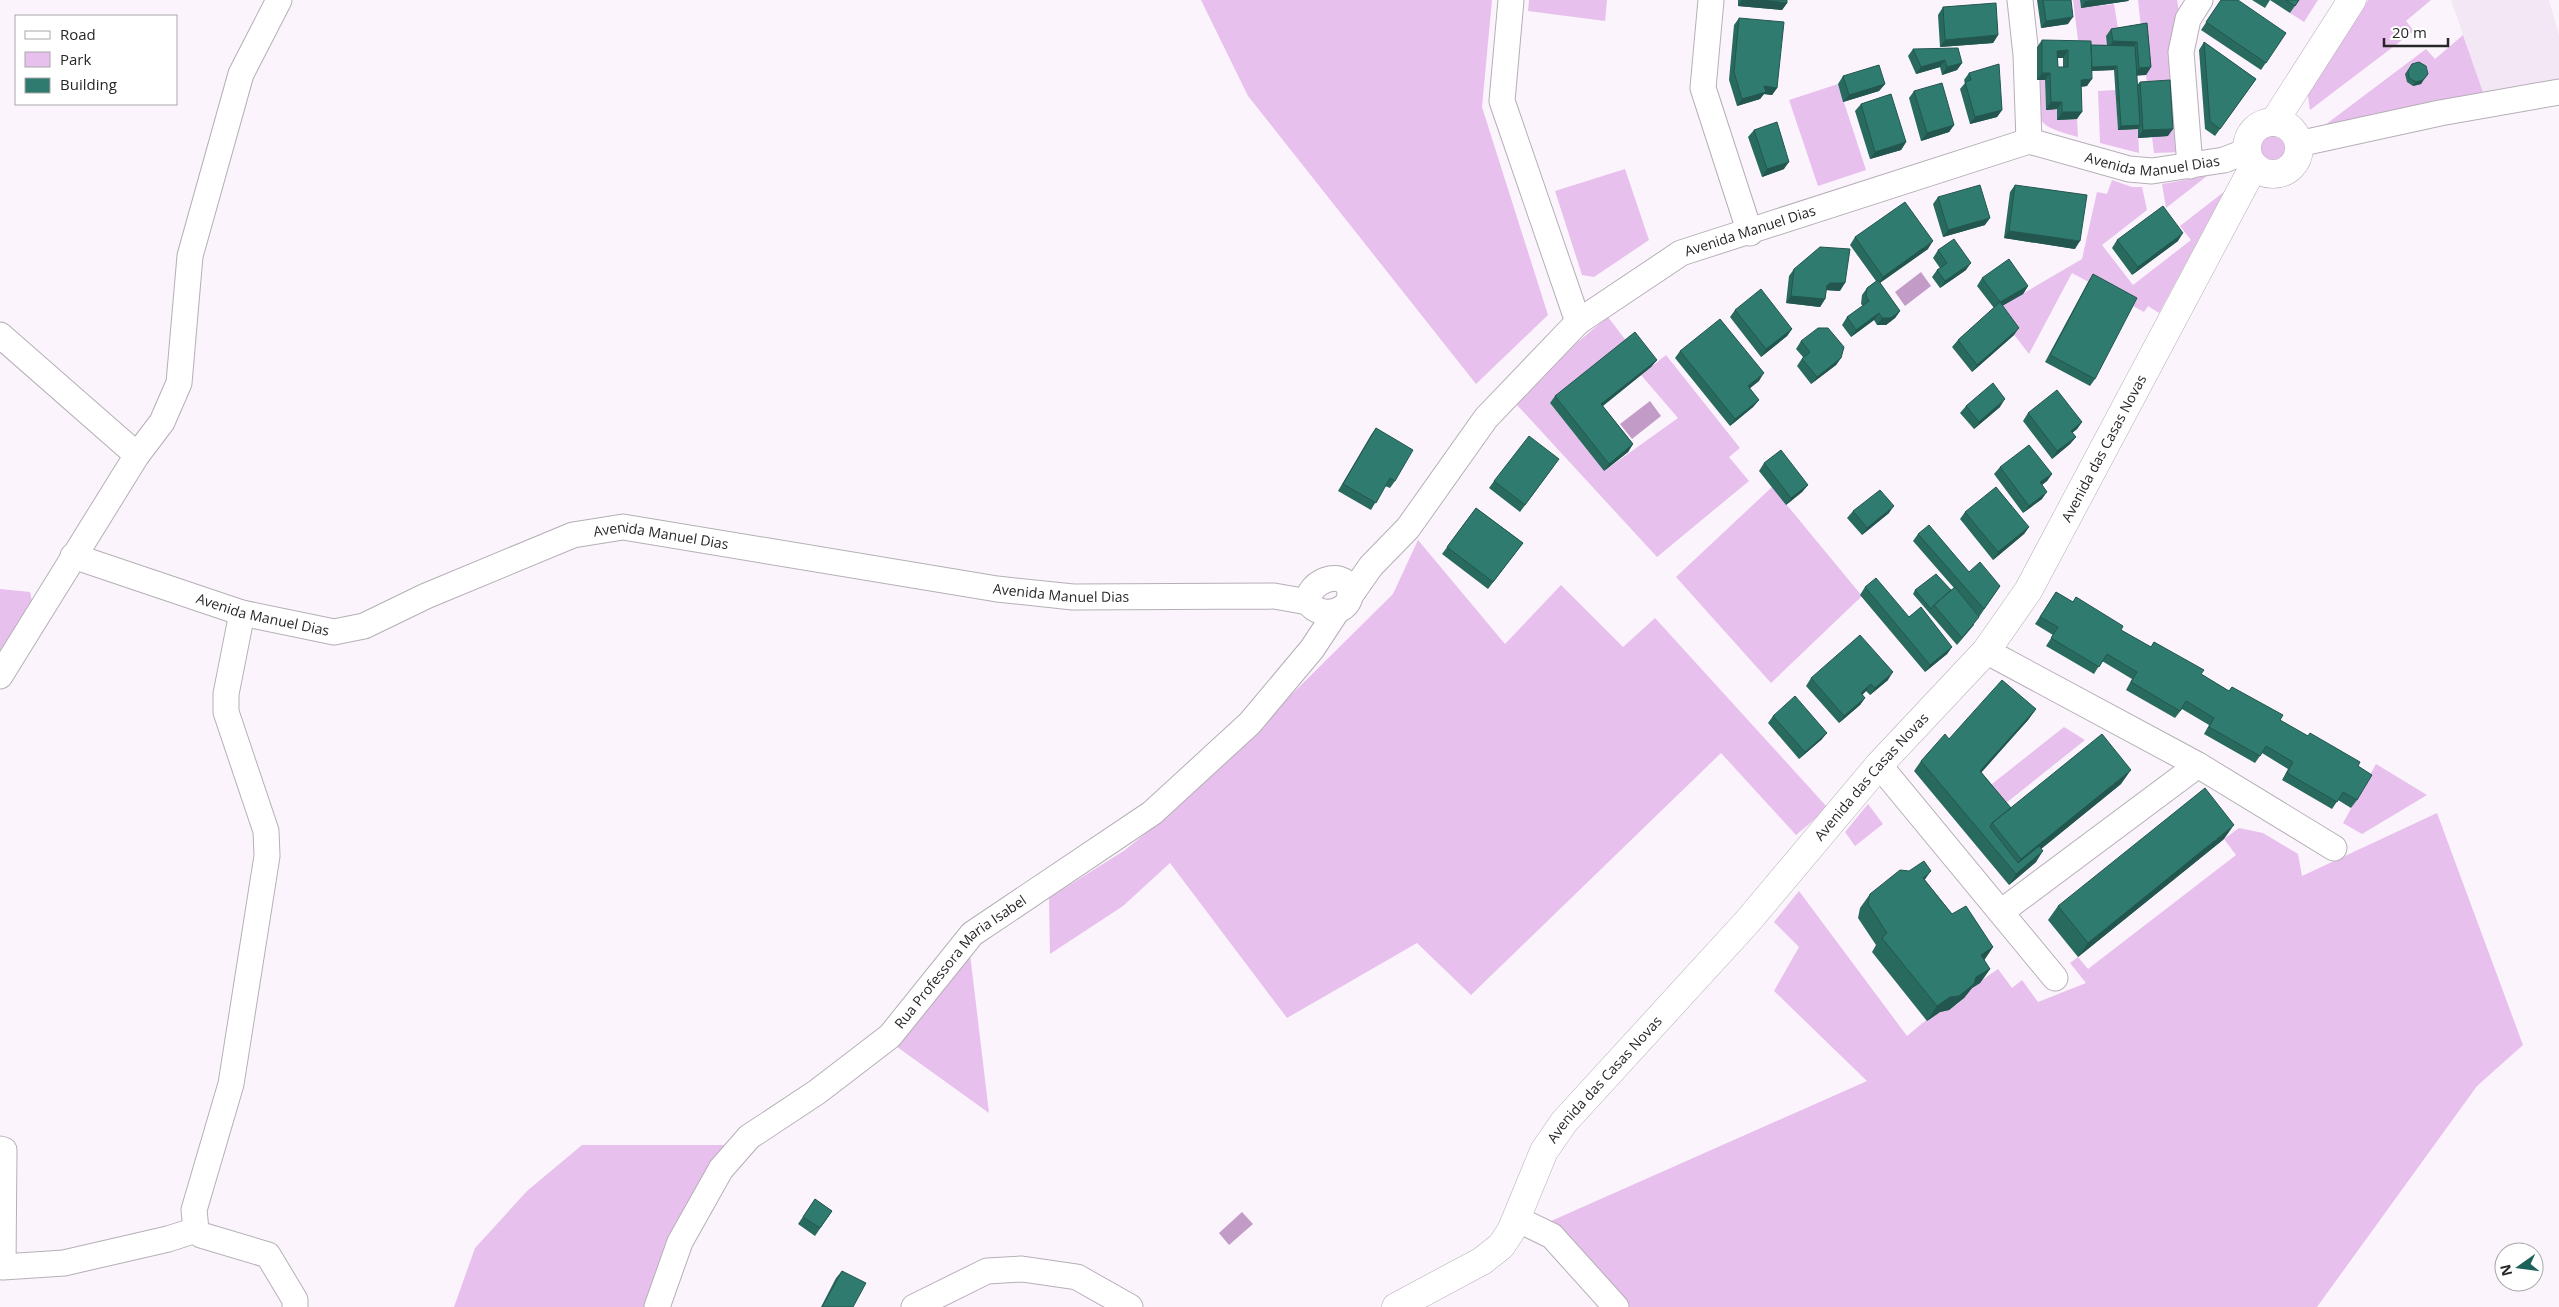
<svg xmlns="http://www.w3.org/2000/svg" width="2559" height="1307" font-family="'Open Sans',sans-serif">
<rect width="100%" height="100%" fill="#fbf4fc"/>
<path fill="#f4e7f5" d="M2451,0H2549L2559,35V84L2485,98Z"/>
<path fill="#e8c0ed" d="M1201,0H1492L1482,107L1548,315L1476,384L1248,96Z
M1529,0H1607L1605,21L1528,11Z
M2073,0H2080L2081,8L2114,4L2119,34L2108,49L2079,48Z
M2138,0H2177L2180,18L2177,82L2147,83Z
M2298,0H2318L2304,22L2290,13Z
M2368,0H2431L2406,21L2414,31L2310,110L2307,90Z
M2463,35L2485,98L2325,125L2426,49L2435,59Z
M2037,80H2045L2046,109H2057V120L2077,119L2078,137C2035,125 2037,124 2037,80Z
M1838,84L1866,170L1818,186L1789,100Z
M2165,87H2178L2182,152L2154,153L2152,137Z
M2116,90L2118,130L2138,129L2139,153L2100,143L2098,91Z
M2259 149a13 13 0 1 1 26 0a13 13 0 1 1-26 0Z
M1625,169L1649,240L1594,277L1582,275L1555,191Z
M2207,176L2166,208L2162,184Z
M2112,180L2132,187H2142L2147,210L2102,245L2133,285L2191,240L2180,226L2225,191L2159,313L2148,306L2144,312L2072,273L2029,354L1995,310L2082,259L2097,192L2107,194Z
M1608,317L1627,342L1550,403L1604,471L1678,418L1641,375L1666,355L1740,448L1729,457L1749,481L1657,557L1517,405L1562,355Z
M1772,487L1862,596L1771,683L1676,577Z
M1418,540L1505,644L1561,585L1623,647L1655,618L1828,808L1796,835L1721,753L1471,995L1417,943L1287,1018L1170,863L1123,906L1050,954L1049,898L1125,850L1175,810L1393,594Z
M0,589L30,592L33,605L0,661Z
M2064,727L2085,740L2006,803L1992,784Z
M2376,764L2427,795L2362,834L2343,823Z
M1868,804L1883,824L1855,846L1845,832Z
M2437,813L2523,1045L2477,1086L2317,1307H1620L1551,1221L1867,1081L1774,991L1799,947L1774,922L1799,891L1907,1036C1917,1028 1928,1017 1940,1012C1951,1007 1963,1005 1966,991L1998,969L2012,988L2022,980L2038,1002L2086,983L2070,963L2078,957L2088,969L2236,855L2224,839L2239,828L2263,833L2298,854L2302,876Z
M970,954L989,1113L893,1044Z
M582,1145H725L648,1307H454L475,1248L527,1191Z"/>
<path fill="#c29bc7" d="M1921,272L1931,286L1905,306L1895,292Z
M1650,401L1661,416L1632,439L1620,424Z
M1242,1212L1253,1224L1229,1245L1219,1233Z"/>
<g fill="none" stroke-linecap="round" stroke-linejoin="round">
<defs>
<g id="minor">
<path d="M1511,0L1502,101L1578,322"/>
<path d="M1711,0L1703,88L1750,233"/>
<path d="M2020,0L2026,55L2029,141"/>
<path d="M2298,144L2440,113L2559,92"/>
<path d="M2190,166L2181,52L2188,19L2200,0"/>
<path d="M0,335L137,455"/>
<path id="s1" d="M73,556L242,613L334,632L364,626L426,596L573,535L623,527L997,589L1073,597L1274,596L1308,602C1321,622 1357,610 1349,588C1342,569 1308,581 1308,602"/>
<path id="s2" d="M1350,596L1371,566L1408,528L1486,418L1578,322L1681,253L2029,141L2129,169L2152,171L2224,160L2247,151"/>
<path d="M242,613L226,694V712L266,831L267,856L231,1084L194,1210L196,1230L201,1235L268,1255L295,1300V1307"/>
<path d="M1986,651L2198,765L2334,848"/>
<path d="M0,676L137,455L162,422L179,383L190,256L241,74L279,0"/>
<path d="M1879,765L2055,978"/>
<path d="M2001,912L2198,765"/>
<path d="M0,1149L4,1150L3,1267L64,1263L168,1239L196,1230"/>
<path d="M1517,1219L1552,1236L1616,1307"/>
<path id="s3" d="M657,1307L680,1242L721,1169L749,1137L817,1092L890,1036L972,934L1152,813L1250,723L1312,649L1337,611"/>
<path d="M914,1307L987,1271L1022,1269L1077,1277L1130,1307"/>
</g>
<g id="tertiary">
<path d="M2274,122L2352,0"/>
<circle cx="2273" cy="148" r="26"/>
<path id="s4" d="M1396,1307L1482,1261L1501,1246L1511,1231L1544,1151L1564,1122L1748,921L1879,765L1986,651L2028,591L2254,166"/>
</g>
</defs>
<use href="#minor" stroke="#b5afb6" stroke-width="27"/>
<use href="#tertiary" stroke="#b5afb6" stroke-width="29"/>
<use href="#minor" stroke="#fff" stroke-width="25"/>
<use href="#tertiary" stroke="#fff" stroke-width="28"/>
</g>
<path fill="#296a5f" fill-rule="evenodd" d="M1738,0H1787V3L1782,10L1738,6Z
M2037,0H2071L2068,24L2041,28Z
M2080,0H2129L2128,1L2081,8Z
M2221,0L2286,33L2261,70L2201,30Z
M2252,0H2299L2290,13L2270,0L2265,8Z
M1943,7L1998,35L1993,43L1940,47L1938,15Z
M1739,18L1777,88L1772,95L1764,94L1760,99L1737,106L1729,80L1734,25Z
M2147,23L2151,67L2146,75H2137V85L2140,82L2168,136L2138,138V129L2118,130L2114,70L2092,71L2087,86L2081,87L2077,119L2057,120V109L2046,110L2045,80H2037V47L2042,40L2091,45H2107L2106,36L2111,29ZM2057,58H2063V67H2058Z
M2204,42L2256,79L2215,136L2205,129L2199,50Z
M1913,49L1962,63L1957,70L1942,75L1940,67L1916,74L1908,56Z
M2412,64L2428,74L2421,84L2413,86L2407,82L2405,74Z
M1969,73L2002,110L1997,117L1970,124L1960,89L1965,83L1964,80Z
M1843,76L1885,84L1879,91L1843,102L1838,84Z
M1914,91L1954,125L1949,132L1921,141L1909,98Z
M1861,104L1906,142L1901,150L1870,159L1855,111Z
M1754,130L1784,169L1762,177L1748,137Z
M2015,185L2075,249L2004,238L2010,192Z
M1938,197L1985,225L1943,237L1933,204Z
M1855,237L1928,249L1880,283L1900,311L1895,318L1886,325H1877L1874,320L1851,337L1842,325L1847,317L1863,306L1861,304L1862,295L1867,288L1876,281L1850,245Z
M2117,240L2178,241L2132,275L2112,248Z
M1938,250L1966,270L1940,288L1932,277L1937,270L1940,268L1933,258Z
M1794,269L1840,291L1826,290L1825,299L1820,307L1786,303L1789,276Z
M2093,274L2095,379L2090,386L2045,362L2088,282Z
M1982,278L2028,286L2023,294L2002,306L2014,335L1972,372L1952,347L1958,340L1994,308L1977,286Z
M1735,310L1792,329L1787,336L1761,357L1730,317Z
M1801,341L1841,358L1836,365L1811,384L1797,366L1803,357L1796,349Z
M1680,351L1759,381L1749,388L1759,400L1753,407L1730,426L1675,358Z
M1657,360L1651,367L1603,406L1633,444L1628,452L1604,471L1550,403L1555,396Z
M1966,406L2000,407L1974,429L1960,413Z
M2028,413L2082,422L2077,429L2072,433L2076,437L2070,444L2052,459L2023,421Z
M1376,428L1395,481L1390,488L1385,486L1371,510L1338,491L1371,435Z
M1764,463L1808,485L1802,492L1786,505L1759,471Z
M1554,466L1520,512L1489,488L1494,481Z
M2000,467L2052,474L2047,481L2042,485V499L2023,513L1994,474Z
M1476,508L1523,543L1488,589L1442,554Z
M1853,511L1889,513L1862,535L1847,518Z
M1965,512L2029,527L2024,534L1993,560L1960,519Z
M1918,534L1969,572L2000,586L1979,617L1970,606L1974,625L1957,645L1913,594L1915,590H1951L1954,588L1913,541Z
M1865,587L1952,647L1947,654L1925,672L1860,595Z
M2056,592L2073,602L2076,597L2121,630L2151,647L2154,642L2201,674L2229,691L2232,687L2280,720L2358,766L2357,800L2351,808L2338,800L2332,809L2282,780L2288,769L2262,753L2255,763L2204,734L2209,725L2182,709L2175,718L2126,690L2132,679L2102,661L2094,674L2046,646L2053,635L2035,624Z
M1811,678L1888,680L1870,695L1866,691L1862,695L1865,698L1860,705L1839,723L1806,686Z
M2036,709L2028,720L1981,772L2011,808L2121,784L2041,849L2036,862L2009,885L1914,771L1921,761L1949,739Z
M1773,716L1827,733L1821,740L1799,759L1768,723Z
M2224,839L2078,957L2048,920L2058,906Z
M1925,880L1952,914L1993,947L1984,960L1990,969L1980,983L1972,988L1964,998L1949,1010L1940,1012L1927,1021L1872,952L1876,945L1858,918L1860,908L1870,894Z
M815,1199L832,1211L815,1236L798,1224Z
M842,1271L853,1307H821L836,1278Z"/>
<path fill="#22564e" d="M1742,0H1760L1787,3L1782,10L1738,6Z
M2094,0H2129L2128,1L2081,8L2086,1Z
M2073,17L2068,24L2041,28L2046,21Z
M1998,35L1993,43L1940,47L1945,40Z
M2113,41L2137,42L2132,49H2108Z
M2068,50L2063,58H2052L2057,51Z
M1945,60L1940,67L1916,74L1921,67Z
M1962,63L1957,70L1942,75L1947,67Z
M2117,66L2114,70L2087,71L2089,67Z
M2151,67L2146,75L2134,76L2139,68Z
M2042,73H2050L2045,80H2037Z
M2092,79L2087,86L2076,87L2081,80Z
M2423,80L2421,84L2413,86L2416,82Z
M1885,84L1879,91L1843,102L1849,95Z
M1764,86L1777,88L1772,95L1764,94L1760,99L1737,106L1742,99Z
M2051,102H2062L2057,109L2046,110Z
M2002,110L1997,117L1970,124L1975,117Z
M2062,112H2082L2077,119L2057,120Z
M1954,125L1949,132L1921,141L1927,133Z
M2140,125L2138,129L2118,130L2121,126Z
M2173,129L2168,136L2138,138L2143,130Z
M1906,142L1901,150L1870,159L1875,152Z
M1789,162L1784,169L1762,177L1767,169Z
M1990,218L1985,225L1943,237L1948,230Z
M2009,231L2080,241L2075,249L2004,238Z
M2183,233L2178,241L2132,275L2138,267Z
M1933,241L1928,249L1878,284L1883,277Z
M1971,263L1966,270L1940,288L1945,281Z
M1830,283H1845L1840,291L1825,290L1827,285Z
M2028,286L2023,294L1995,310L2000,302Z
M1791,296L1825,299L1820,307L1786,303Z
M1900,311L1895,318L1886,325H1877L1882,318Z
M1879,313L1874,320L1851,337L1856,330Z
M2019,328L2014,335L1972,372L1977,365Z
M1792,329L1787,336L1761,357L1766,349Z
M1841,358L1836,365L1811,384L1817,377Z
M1657,360L1651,367L1596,411L1601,404Z
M1764,373L1759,381L1743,394L1748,386Z
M2005,399L2000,407L1974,429L1979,422Z
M1759,400L1753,407L1730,426L1735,419Z
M2082,422L2077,429L2066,438L2071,431Z
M2076,437L2070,444L2052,459L2057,451Z
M1633,444L1628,452L1604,471L1609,464Z
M2052,474L2047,481L2035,490L2040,482Z
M1808,485L1802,492L1786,505L1791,498Z
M2047,492L2042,499L2023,513L2029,506Z
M1894,506L1889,513L1862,535L1867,528Z
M2029,527L2024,534L1993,560L1998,552Z
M1952,647L1947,654L1925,672L1930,665Z
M1893,672L1888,680L1870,695L1875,688Z
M1871,684L1866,691L1856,701L1861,693Z
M1865,698L1860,705L1839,723L1844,716Z
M2036,709L2028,720L1973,782L1980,771Z
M1827,733L1821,740L1799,759L1805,752Z
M2131,770L2121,784L2014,871L2013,870L2021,859Z
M2234,825L2224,839L2078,957L2088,943Z
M2043,851L2036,862L2009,885L2016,874Z
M1931,871L1921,885L1923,878Z
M1993,947L1983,962L1981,955Z
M1990,969L1980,983L1972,988L1964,998L1949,1010L1940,1012L1927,1021L1937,1006L1976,977Z"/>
<path fill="#307b6f" stroke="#22564e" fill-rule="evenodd" d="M1760,0H1787V3Z
M2043,0H2071L2073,17L2046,21Z
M2221,0H2238L2286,33L2266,63L2206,22Z
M2286,0H2299L2295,6Z
M1996,3L1998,35L1945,40L1943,7Z
M1739,18L1784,22L1777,88L1764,86L1766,92L1742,99L1734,72Z
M2147,23L2151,67L2139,68L2137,42L2113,41L2111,29Z
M2042,40L2091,41L2092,79L2081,80L2082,112H2062V102H2051L2050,73H2042ZM2068,50V67H2058L2057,51Z
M2204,42L2256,79L2220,129L2210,121Z
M2091,45L2135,46L2140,125L2121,126L2117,66L2092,67Z
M1958,48L1962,63L1947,67L1945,60L1921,67L1913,49Z
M2419,62L2426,66L2428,74L2423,80L2416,82L2409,78L2408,71L2412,64Z
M1999,64L2002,110L1975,117L1965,82L1971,80L1969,73Z
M1879,65L1885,84L1849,95L1843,76Z
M2170,80L2173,129L2143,130L2140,82Z
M1942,83L1954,125L1927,133L1914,91Z
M1891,94L1906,142L1875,152L1861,104Z
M1777,122L1789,162L1767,169L1754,130Z
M1980,185L1990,218L1948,230L1938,197Z
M2015,185L2087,195L2080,241L2009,231Z
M1905,202L1933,241L1883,277L1855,237Z
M2163,206L2183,233L2138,267L2117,240Z
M1954,239L1971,263L1945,281L1937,270L1947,263L1938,250Z
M1820,247L1850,249L1845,283H1830L1827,285L1825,299L1791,296L1794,269Z
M2009,259L2028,286L2000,302L2019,328L1977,365L1958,340L2000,302L1982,278Z
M2093,274L2137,298L2095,379L2050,355Z
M1878,280L1900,311L1891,318H1882L1879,313L1856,330L1847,317L1869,301L1866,296L1867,288Z
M1761,289L1792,329L1766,349L1735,310Z
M1720,319L1764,373L1748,386L1759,400L1735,419L1680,351Z
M1818,328H1828L1844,347L1841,358L1817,377L1802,359L1810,352L1801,341Z
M1635,332L1657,360L1601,404L1633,444L1609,464L1555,396Z
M1993,383L2005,399L1979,422L1966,406Z
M2057,390L2082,422L2071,431L2076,437L2057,451L2028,413Z
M1376,428L1413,450L1395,481L1390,478L1376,503L1343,484Z
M1529,436L1559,459L1525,505L1494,481Z
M2029,445L2052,474L2040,482L2047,492L2029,506L2000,467Z
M1781,450L1808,485L1791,498L1764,463Z
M1996,487L2029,527L1998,552L1965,512Z
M1880,490L1894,506L1867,528L1853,511Z
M1476,508L1523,543L1493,582L1447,547Z
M1929,525L1969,572L1980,562L2000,586L1984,609L1918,534Z
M1936,574L1951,590L1934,605L1931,609L1915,590Z
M1876,578L1909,617L1921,607L1952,647L1930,665L1865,587Z
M1955,587L1979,617L1962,638L1934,605Z
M2056,592L2073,602L2076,597L2123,626L2121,630L2151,647L2154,642L2204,670L2201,674L2229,691L2232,687L2283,715L2280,720L2308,736L2310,733L2360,762L2358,766L2372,775L2357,800L2343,792L2337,802L2287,773L2293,762L2266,746L2260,756L2209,727L2214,718L2186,701L2180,711L2131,682L2137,672L2107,654L2099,667L2051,638L2058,627L2040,617Z
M1860,635L1893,672L1875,688L1871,684L1861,693L1865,698L1844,716L1811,678Z
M2002,680L2036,709L1980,771L2011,808L1992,823L1990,827L2018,863L2039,846L2043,851L2016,874L1921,761L1945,734L1949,739Z
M1795,696L1827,733L1805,752L1773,716Z
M2102,734L2131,770L2021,859L1992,823Z
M2205,788L2234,825L2088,943L2058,906Z
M1924,861L1931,871L1923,878L1952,914L1966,906L1993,947L1981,955L1990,969L1976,977L1974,984L1959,996L1950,997L1937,1006L1882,938L1887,933L1868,904L1870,894L1900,870L1909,871Z
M815,1199L832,1211L820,1228L803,1217Z
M842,1271L866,1283L853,1307H822Z"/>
<g text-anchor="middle" stroke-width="5" stroke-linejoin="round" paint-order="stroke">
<g font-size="14" fill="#292629" stroke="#fff">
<text dy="5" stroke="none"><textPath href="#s2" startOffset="974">Avenida Manuel Dias</textPath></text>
<text dy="5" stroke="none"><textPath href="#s2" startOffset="554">Avenida Manuel Dias</textPath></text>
<text dy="5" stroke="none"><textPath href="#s4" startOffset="1129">Avenida das Casas Novas</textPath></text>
<text dy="5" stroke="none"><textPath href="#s1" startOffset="620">Avenida Manuel Dias</textPath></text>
<text dy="5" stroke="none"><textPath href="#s1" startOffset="1025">Avenida Manuel Dias</textPath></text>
<text dy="5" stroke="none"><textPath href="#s1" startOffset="199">Avenida Manuel Dias</textPath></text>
<text dy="5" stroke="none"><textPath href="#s4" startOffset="724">Avenida das Casas Novas</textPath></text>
<text dy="5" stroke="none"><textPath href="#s3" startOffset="472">Rua Professora Maria Isabel</textPath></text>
<text dy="5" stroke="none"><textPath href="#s4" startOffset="320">Avenida das Casas Novas</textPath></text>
</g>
</g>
<rect x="15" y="15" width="162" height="90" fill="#ffffff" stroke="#a9a8a9"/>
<rect x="25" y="31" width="25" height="8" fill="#ffffff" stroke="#a9a8a9"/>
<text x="60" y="40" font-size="15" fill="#292629">Road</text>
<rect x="25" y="52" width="25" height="15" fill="#e8c0ed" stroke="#a9a8a9"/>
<text x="60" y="65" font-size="15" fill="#292629">Park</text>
<rect x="25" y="78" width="25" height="15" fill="#307b6f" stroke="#a9a8a9"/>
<text x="60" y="90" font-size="15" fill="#292629">Building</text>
<g transform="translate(2519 1267) rotate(256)"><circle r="24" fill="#ffffff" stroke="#a9a8a9"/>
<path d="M0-4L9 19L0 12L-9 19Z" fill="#1a6358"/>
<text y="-8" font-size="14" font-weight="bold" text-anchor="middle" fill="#292629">N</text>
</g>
<path d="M2384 38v8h64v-8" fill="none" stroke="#292629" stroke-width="2.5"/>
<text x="2392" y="38" font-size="15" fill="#292629" stroke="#ffffff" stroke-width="4" paint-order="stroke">20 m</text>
</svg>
